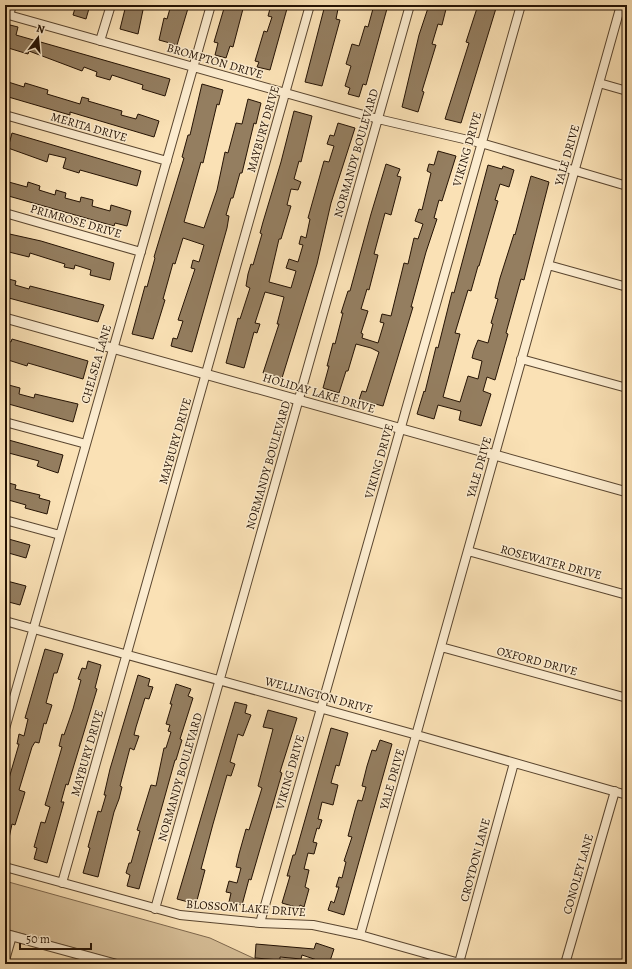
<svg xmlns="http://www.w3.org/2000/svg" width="632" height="969" font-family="Alegreya,serif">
<rect width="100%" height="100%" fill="#fae1b5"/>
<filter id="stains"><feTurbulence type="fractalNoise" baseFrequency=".005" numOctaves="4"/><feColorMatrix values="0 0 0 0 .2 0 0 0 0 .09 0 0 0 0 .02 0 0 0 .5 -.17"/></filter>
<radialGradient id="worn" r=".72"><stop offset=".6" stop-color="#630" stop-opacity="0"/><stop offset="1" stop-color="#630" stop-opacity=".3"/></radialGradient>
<path fill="#d6be97" stroke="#7e684e" d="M5,881L210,938L266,964H132L5,929Z"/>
<path fill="#947e60" stroke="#251304" d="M76,5H90L86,19L73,15Z
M126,5H144L138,34L120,29Z
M171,5H189L177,45L159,40L164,18L167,19Z
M225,5H244L233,47L230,46L226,58L215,55L218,43L214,42Z
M271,5H288L270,70L257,67L259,62L255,61L264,31L267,32L272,17L268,16Z
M325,5L338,9L336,19L340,20L322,86L305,82Z
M374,5H388L366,85L363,84L359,97L348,94L350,88L345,86L351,66L346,64L352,44L359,46L365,26L368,27Z
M429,5H447L442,25L438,24L432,44L436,45L422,91L424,92L418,112L402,107L419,35Z
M478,5H497L461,123L445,119L469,43L466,42Z
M10,25L18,27L16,35L170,79L165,96L142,89L143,85L112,75L110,80L96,76L97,72L84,67L82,71L29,51L28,54L5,47V39Z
M5,81L24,87L25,83L48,90L47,94L80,104L82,97L89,99L88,101L122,111L121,115L136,119L138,114L159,121L154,137L70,112V115L5,96Z
M202,84L223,90L219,105L217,104L203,163L201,162L184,222L204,228L217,190L225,152L228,153L236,123L242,124L248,99L261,103L256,124L254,123L242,173H240L233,198H231L226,215L229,216L227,228L192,352L171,346L173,338L177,339L183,321L178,320L195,269L191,268L193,260L199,262L204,245L183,238L175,264L173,263L163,299L165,300L153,339L132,334L145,286L147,287L155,258L154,257L184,158L182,157L188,135H190Z
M294,111L312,116L301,162L299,161L294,179L301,182L298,190L291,189L287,205L291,206L281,239H279L269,282L291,288L296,271L286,268L289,259L298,262L303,245L299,244L301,236L306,238L310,219L308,218L322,168L324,161L329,162L334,146L327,144L330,135L334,136L338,123L355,128L331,203L317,264L282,378L263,373L279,324H277L284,297L265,292L255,323L260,324L257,333L254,332L244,368L226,363L238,318L240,319L250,288L246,286L248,274L251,264L253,265L262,234L260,233L263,222L281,162Z
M12,133L141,171L137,186L80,170L79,173L63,168L66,158L49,154L47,162L8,148Z
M438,151L456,156L442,201L439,200L434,218L437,219L426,252L411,307H413L410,317L383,406L359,400L362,391L366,392L379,352L371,348L356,344L348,371H346L339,393L323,388L329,366H327L333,343L335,344L343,313H341L348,291H350L371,214L386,164L400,169L397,176L401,177L391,215L385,213L374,254L378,255L369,290L367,289L361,309L368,311L361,333L363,334L362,338L378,343L384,323L380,322L382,314L391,316L404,263L408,264L414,238L418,239L423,224L415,221L419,209L422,210L431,173L427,171L429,164L434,165Z
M488,165L502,169L503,166L514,170L509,187L500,184L495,200L498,201L479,266H478L471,291L468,290L455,333L460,334L443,397L460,402L468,376L478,379L482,361L472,358L474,350L478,340L488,343L493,324L491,323L498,299L495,298L500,278L514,234L515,235L531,176L549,182L527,268L524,280L521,279L506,333L508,334L495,380L487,377L483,391L491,394L481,426L459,420L461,411L438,405L434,419L417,414L424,391L425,392L436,347L438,348L452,292L454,293Z
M5,181L27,187L28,182L40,186L39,190L55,195L56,190L66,193L65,198L80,202L81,197L93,200L92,206L110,211L111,205L131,211L127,226L115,223L114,226L5,195Z
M5,233L41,241L114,263L110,280L90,275L91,270L75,265L74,269L64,267L65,264L30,253L29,257L5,251Z
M5,278L16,281L15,285L29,289L30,286L104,305L98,322L5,297Z
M12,339L88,361L83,379L28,363L27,366L5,359V340L11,342Z
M5,384L20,388L19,394L34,398L35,394L78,404L73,422L5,403Z
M5,439L63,455L58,473L37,466L39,461L5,452Z
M5,482L16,485L15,489L40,495L39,498L50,501L47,514L25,508L26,505L5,499Z
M5,538L30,545L26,558L5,552Z
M7,581L26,586L20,605L5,601Z
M45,649L63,654L57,673H54L46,703L52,705L46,724L44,723L39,743L35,742L32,747L19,790L25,792L23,799L15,825L12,824L8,843L5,842V802L7,794L5,792L19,744H17L19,734L24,736L28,719L25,718Z
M88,661L101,665L95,688L97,689L74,765L68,785L66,784L61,802H64L47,863L34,859L37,848L34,847L41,822L45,823L50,807L45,805L62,747L59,746L62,734L64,735L73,709L81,680L78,679L82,668L86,669Z
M138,675L150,679L148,686L153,687L149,699L145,698L136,727L134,735L139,736L134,750L130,748L120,786L122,787L119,799L114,812L98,877L83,873L90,848L88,847L98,811L101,812L106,795H104L110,769Z
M176,684L191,689L188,696L193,698L180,739L182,740L176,760H175L139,889L127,886L130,875L126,873L129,863H131L140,831L137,830L143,811L151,785L156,786L164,748H166L171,732L168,731L170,725L166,724L172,704H170Z
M235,702L247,705L245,713L251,715L243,736L238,734L230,762L235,764L231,776L227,775L213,824L201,869L205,870L196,904L177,899Z
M268,710L297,718L280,772L282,773L251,880L249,879L242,905L229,902L231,893L226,892L229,881L237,883L241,868L236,867L239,854L246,829L249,830L262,788L258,786L273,729L263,727Z
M331,728L348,733L339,766L336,765L331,783L338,785L333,805L322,802L318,819L322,820L319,829L317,828L313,842L317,843L314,854L308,853L304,869L309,870L305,887L309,889L304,907L300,905L299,908L282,903L290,876H287L293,855H295Z
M380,740L392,744L344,915L328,910L331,901L334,903L339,887H336L339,877L342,878L346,862L344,861L352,837L348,836L355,810L358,800L362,801L366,787L362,786L367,766L372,750L376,751Z
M316,943L334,949L329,964L302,955L301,959L280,957V960L255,958L256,944L314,949Z"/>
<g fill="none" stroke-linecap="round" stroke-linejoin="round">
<defs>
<path id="minor" d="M5,14L378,119L481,143L627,186
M9,15L12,5
M100,41L111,5
M599,83L627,91
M5,115L167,161
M5,213L141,252
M548,265L627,287
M521,359L627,388
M5,422L86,444
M5,520L60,535
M468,551L627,595
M5,621L417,735L627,795
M441,647L627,698
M5,729L211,5
M5,867L180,915L260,923L313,925L360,935L463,964
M62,883L310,5
M155,909L410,5
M260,923L521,5
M360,935L621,5
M5,960L12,936
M459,963L514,763
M565,964L615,791"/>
<path id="tertiary" d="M5,318L627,492
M5,934L115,964"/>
</defs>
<use href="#minor" stroke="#5a4630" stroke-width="10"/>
<use href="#tertiary" stroke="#5a4630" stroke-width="11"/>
<use href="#minor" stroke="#fceccf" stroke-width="8"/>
<use href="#tertiary" stroke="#fceccf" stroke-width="9"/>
</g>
<g text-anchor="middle" stroke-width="3" stroke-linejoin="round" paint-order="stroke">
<g font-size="12" fill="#251304" stroke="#fceccf">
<text transform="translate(215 61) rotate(16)" y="4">BROMPTON DRIVE</text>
<text transform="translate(89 127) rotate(16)" y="4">MERITA DRIVE</text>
<text transform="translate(263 129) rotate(-74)" y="4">MAYBURY DRIVE</text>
<text transform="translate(467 149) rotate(-74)" y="4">VIKING DRIVE</text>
<text transform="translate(356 153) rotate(-74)" y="4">NORMANDY BOULEVARD</text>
<text transform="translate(567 155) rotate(-74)" y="4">YALE DRIVE</text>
<text transform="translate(76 221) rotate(16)" y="4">PRIMROSE DRIVE</text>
<text transform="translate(96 364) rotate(-74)" y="4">CHELSEA LANE</text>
<text transform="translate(319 393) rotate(16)" y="4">HOLIDAY LAKE DRIVE</text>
<text transform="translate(175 441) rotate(-74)" y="4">MAYBURY DRIVE</text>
<text transform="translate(379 461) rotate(-74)" y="4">VIKING DRIVE</text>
<text transform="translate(268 465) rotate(-74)" y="4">NORMANDY BOULEVARD</text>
<text transform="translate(479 467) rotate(-74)" y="4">YALE DRIVE</text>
<text transform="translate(551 562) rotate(15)" y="4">ROSEWATER DRIVE</text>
<text transform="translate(537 661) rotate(15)" y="4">OXFORD DRIVE</text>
<text transform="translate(319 695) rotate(15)" y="4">WELLINGTON DRIVE</text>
<text transform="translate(87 753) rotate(-74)" y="4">MAYBURY DRIVE</text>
<text transform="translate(290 772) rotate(-74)" y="4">VIKING DRIVE</text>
<text transform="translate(180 777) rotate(-74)" y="4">NORMANDY BOULEVARD</text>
<text transform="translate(392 779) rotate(-74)" y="4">YALE DRIVE</text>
<text transform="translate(475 860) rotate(-75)" y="4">CROYDON LANE</text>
<text transform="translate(578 874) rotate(-74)" y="4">CONOLEY LANE</text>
<text transform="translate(246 908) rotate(4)" y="4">BLOSSOM LAKE DRIVE</text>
</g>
</g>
<rect width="632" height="969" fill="none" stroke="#fae1b5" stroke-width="20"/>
<rect x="6" y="6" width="620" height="957" fill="none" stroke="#251304" stroke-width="2"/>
<rect x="10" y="10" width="612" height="949" fill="none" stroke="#251304"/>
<g transform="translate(38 38) rotate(16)" stroke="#fceccf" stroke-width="3" paint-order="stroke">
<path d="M0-3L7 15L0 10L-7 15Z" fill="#251304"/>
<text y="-6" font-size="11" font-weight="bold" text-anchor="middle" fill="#251304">N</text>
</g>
<path d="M20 943v6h71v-6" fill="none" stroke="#251304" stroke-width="2"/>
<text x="26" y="943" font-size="12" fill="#251304" stroke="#fceccf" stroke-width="3" paint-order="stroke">50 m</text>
<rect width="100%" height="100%" filter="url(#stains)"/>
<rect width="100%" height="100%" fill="url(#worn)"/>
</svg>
